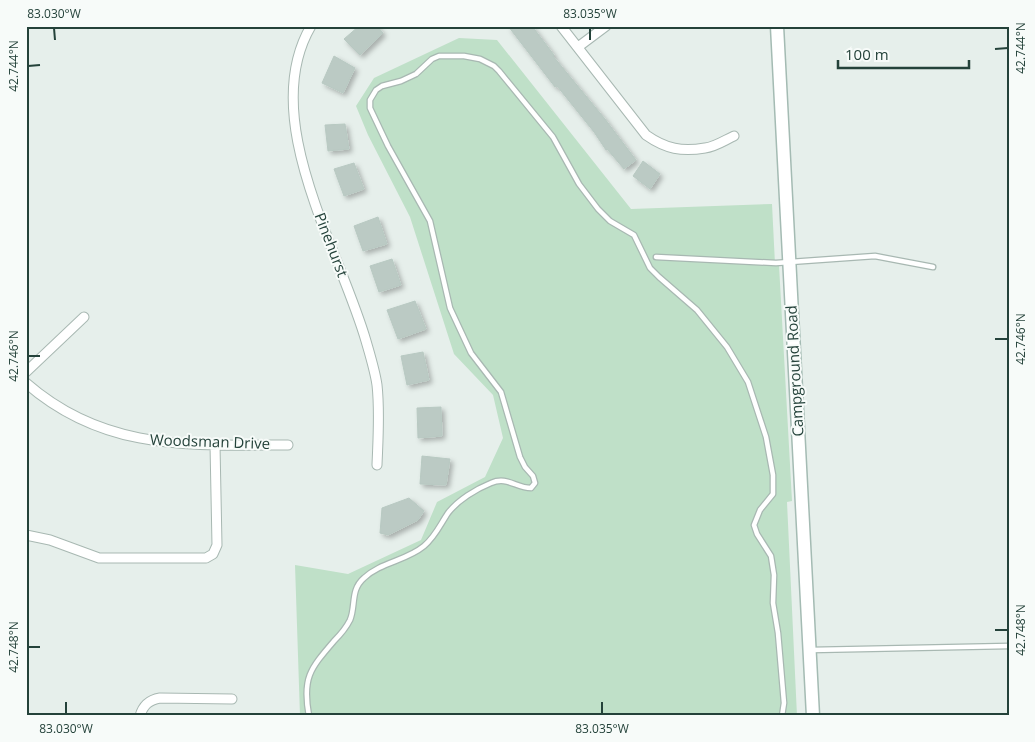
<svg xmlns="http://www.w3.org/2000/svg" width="1035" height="742" font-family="'Open Sans',sans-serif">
<defs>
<filter id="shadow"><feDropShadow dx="3" dy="3" stdDeviation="2.5" flood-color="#0004"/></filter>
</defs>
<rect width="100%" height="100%" fill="#e6efeb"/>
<path fill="#bfe0c8" d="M459,38L497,40L631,209L772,204L775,264L779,265L792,501L787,502L797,716H300L295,565L348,574L421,540L437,502L485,477L503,438L493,395L454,354L410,217L368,135L356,106L374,78Z"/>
<path fill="#bbcac4" stroke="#b8c9c2" filter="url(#shadow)" d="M359,26H377L383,33L360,55L344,39Z
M508,26H532L554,55L553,56L605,119L636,160L624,169L607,149L606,150L594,132L557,86L555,87Z
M334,56L355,68L343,93L322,83Z
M345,124L349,149L328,151L325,125Z
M643,161L660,174L650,189L633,176Z
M354,163L364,189L344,196L334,169Z
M378,217L387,244L363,251L354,226Z
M392,259L401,285L379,292L370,266Z
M415,301L426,329L398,339L387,310Z
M423,352L429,380L407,385L401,356Z
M441,407L442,436L418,438L417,408Z
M422,456L450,459L446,485L420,484Z
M409,498L424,511L418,520L388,535L380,533L382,508Z"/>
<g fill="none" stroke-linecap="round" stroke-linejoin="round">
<defs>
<path id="lane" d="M656,257L776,263L875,256L933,267
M811,650L1009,646
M309,716C302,678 310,669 334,641C340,635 346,628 350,620C356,606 350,590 364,578C381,562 406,561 424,546C435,537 440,525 448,513C458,500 476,489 491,483C507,476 516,488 531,488L535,483L533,476L525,467L520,457L501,392L471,353L450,308L430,221L388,146L370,108V100L376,90L382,86L401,81L416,74L432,59L439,56H464L480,59L494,66L499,71L553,137L579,184L598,209L610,221L634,235L650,268L659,277L697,310L727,347L748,382L766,437L773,475V494L760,510L754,525L757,534L771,556L774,575L773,603L778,633L784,703L782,716"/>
<path id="street" d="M311,26C257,118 340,250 366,341C370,355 375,371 377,385C380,412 378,438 377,465
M561,26L646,135C666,149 682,152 705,148C715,147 725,140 734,136
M578,47L606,26
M26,372L84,317
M26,383C105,452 191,445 288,445
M26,535L50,540L99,558H206L213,554L217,545L215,445
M140,716C143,705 149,700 160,698L232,699"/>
<path id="secondary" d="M777,26L813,716"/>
</defs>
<use href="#lane" stroke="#a8b8b2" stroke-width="7"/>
<use href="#street" stroke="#a8b8b2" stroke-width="11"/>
<use href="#secondary" stroke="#a4bbb3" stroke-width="15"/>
<use href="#lane" stroke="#fff" stroke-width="4.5"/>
<use href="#street" stroke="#fff" stroke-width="9"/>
<use href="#secondary" stroke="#fff" stroke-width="12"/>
</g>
<path fill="none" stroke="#24423a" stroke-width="2" d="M54,28L55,40M590,28V40M995,49L1008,48M28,66L40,65M995,339H1008M28,356H40M995,630H1008M28,647H40M66,702V714M602,702V714"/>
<g text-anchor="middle" stroke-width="4" stroke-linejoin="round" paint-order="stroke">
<g font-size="15" fill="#24423a" stroke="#f7fbf9">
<text transform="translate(331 245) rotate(69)" y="5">Pinehurst</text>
<text transform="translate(795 371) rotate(-93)" y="5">Campground Road</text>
<text transform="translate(210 442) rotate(2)" y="5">Woodsman Drive</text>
</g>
</g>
<rect width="1035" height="742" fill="none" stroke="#f7fbf9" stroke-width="55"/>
<path d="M838 60v8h131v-8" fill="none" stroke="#24423a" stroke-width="2.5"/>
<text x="845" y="60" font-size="15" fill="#24423a" stroke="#f7fbf9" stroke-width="4" paint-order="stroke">100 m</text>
<rect x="28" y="28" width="980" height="686" fill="none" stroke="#24423a" stroke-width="2"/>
<g font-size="12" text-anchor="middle" fill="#24423a">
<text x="54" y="18">83.030°W</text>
<text x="590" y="18">83.035°W</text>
<text transform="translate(1021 48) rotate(-90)" y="4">42.744°N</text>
<text transform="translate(14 66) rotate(-90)" y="4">42.744°N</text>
<text transform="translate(1021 339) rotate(-90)" y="4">42.746°N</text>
<text transform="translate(14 356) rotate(-90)" y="4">42.746°N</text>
<text transform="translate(1021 630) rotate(-90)" y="4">42.748°N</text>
<text transform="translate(14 647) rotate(-90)" y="4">42.748°N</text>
<text x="66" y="733">83.030°W</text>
<text x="602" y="733">83.035°W</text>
</g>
</svg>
